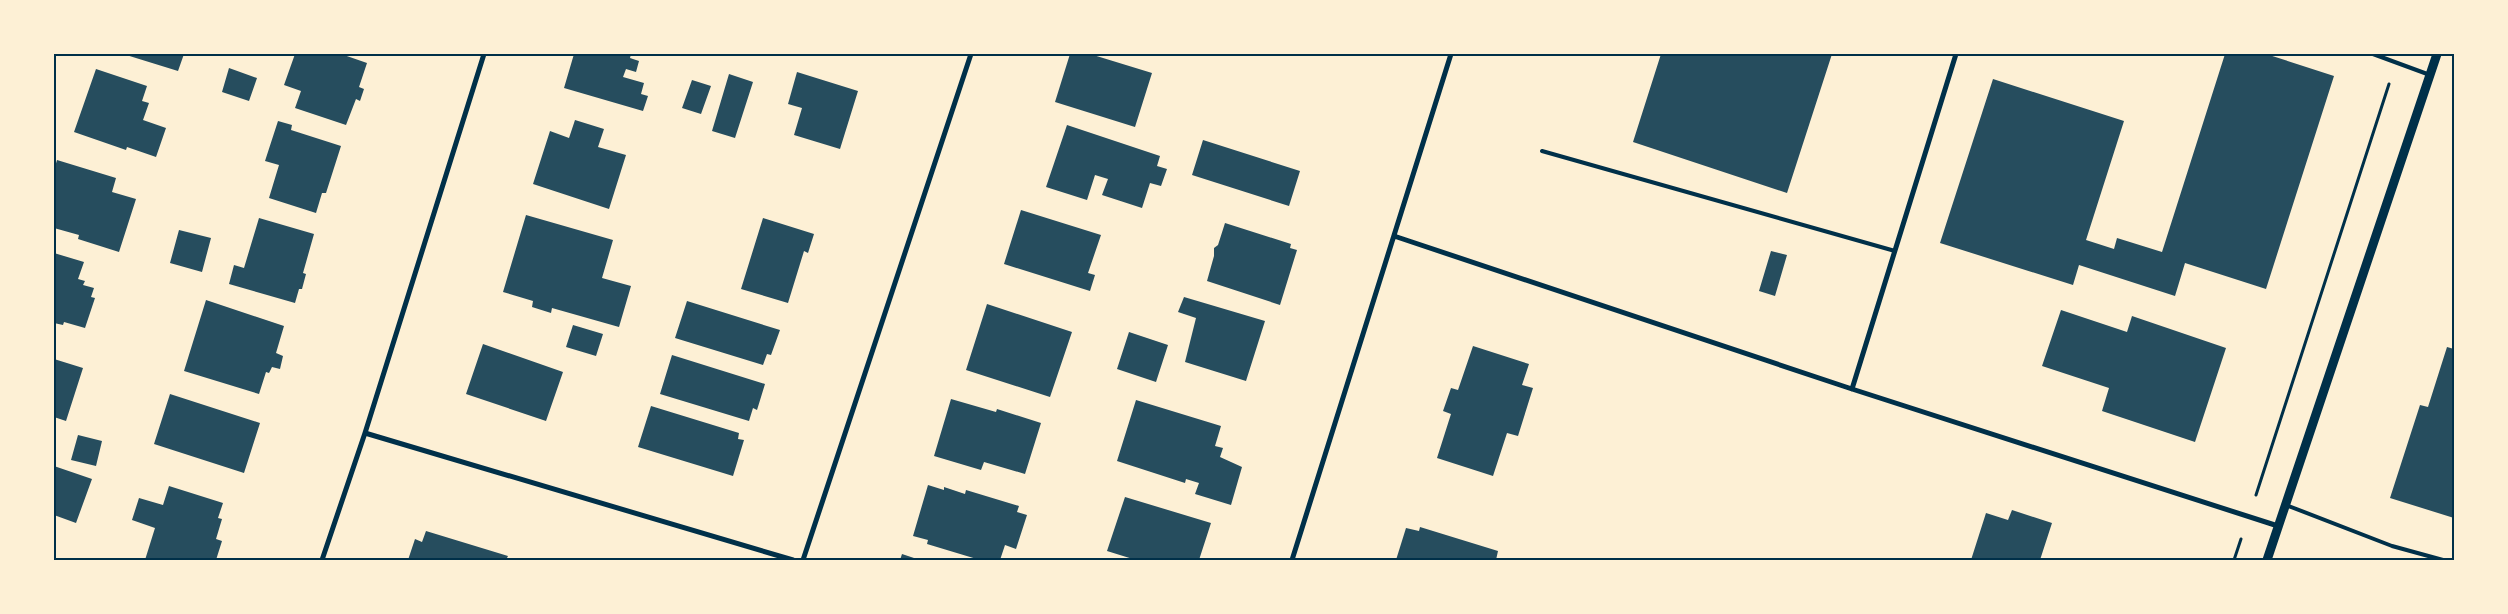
<svg xmlns="http://www.w3.org/2000/svg" width="2508" height="614" font-family="Bitter,serif">
<rect width="100%" height="100%" fill="#fdf0d5"/>
<path fill="#264d5e" d="M123,54H184L178,71Z
M295,54H341L367,63L359,87L364,89L360,101L356,99L346,125L295,108L301,91L284,85Z
M574,54H631L630,58L639,61L636,72L626,69L623,77L644,83L641,94L648,96L643,111L564,88Z
M1070,54H1090L1152,73L1135,127L1055,102Z
M1661,54H1832L1787,193L1633,142Z
M2225,54H2266L2334,76L2266,289L2185,263L2175,296L2079,265L2073,285L1940,243L1993,79L2124,121L2086,240L2114,249L2117,238L2162,252Z
M229,68L257,78L249,101L222,92Z
M96,69L147,86L142,101L149,103L143,120L166,128L156,157L127,147L126,150L74,132Z
M797,72L858,91L840,149L794,135L802,108L788,104Z
M729,74L753,82L735,138L712,131Z
M692,80L711,86L701,114L682,108Z
M575,120L604,129L598,147L626,155L609,209L533,184L550,131L569,138Z
M278,121L292,125L291,130L341,146L326,193H322L316,213L269,198L279,165L265,161Z
M1067,125L1160,156L1157,166L1167,169L1161,186L1150,183L1142,208L1102,195L1108,179L1095,175L1087,200L1046,187Z
M1203,140L1300,171L1289,206L1192,175Z
M57,160L116,178L112,192L136,199L119,252L78,239L79,235L54,228V170Z
M1021,210L1101,235L1088,273L1095,275L1090,291L1004,264Z
M526,215L613,240L602,278L631,286L619,327L552,308L551,313L532,307L533,301L503,292Z
M259,218L314,234L303,273L306,274L302,289H299L295,303L229,284L234,265L244,268Z
M763,218L814,234L808,253L804,251L788,303L741,289Z
M1225,223L1291,244L1290,248L1297,250L1280,305L1207,281L1214,256V248L1218,245Z
M179,230L211,238L202,272L170,263Z
M1771,251L1787,255L1775,296L1759,291Z
M54,253L84,262L78,279L85,281L83,285L94,288L91,297L95,298L85,328L64,322L63,325L54,323Z
M1184,297L1265,321L1246,381L1185,362L1196,318L1178,312Z
M206,300L284,326L276,353L283,356L280,369L272,367L269,373L266,372L259,394L184,371Z
M687,301L780,330L771,355L767,354L763,365L675,338Z
M987,304L1072,332L1050,397L966,370Z
M2061,310L2127,332L2132,316L2226,348L2195,442L2102,411L2109,388L2042,366Z
M573,325L603,334L596,356L566,347Z
M1129,332L1168,345L1156,382L1117,369Z
M483,344L563,372L546,421L466,394Z
M1473,346L1529,364L1522,385L1533,388L1518,436L1507,433L1493,476L1437,458L1451,414L1443,411L1451,388L1458,390Z
M2447,347L2454,349V518L2390,498L2420,405L2428,407Z
M672,355L765,384L757,410L753,408L749,421L660,394Z
M54,359L83,368L66,421L54,417Z
M170,394L260,423L244,473L154,444Z
M951,399L996,412L997,409L1041,423L1025,474L984,462L981,470L934,456Z
M1136,400L1221,426L1215,446L1223,448L1220,457L1242,467L1231,505L1195,494L1199,483L1186,479L1185,483L1117,461Z
M651,406L739,433L738,439L744,440L733,476L638,447Z
M78,435L102,441L96,466L71,460Z
M54,466L92,479L76,523L54,515Z
M928,485L944,490V487L965,494L966,490L1019,506L1017,512L1027,515L1016,549L1005,545L1000,560H980L927,544L928,540L913,536Z
M169,486L223,503L218,518L222,519L216,539L222,541L216,560H145L155,528L132,520L139,498L163,505Z
M1125,497L1211,523L1199,560H1136L1107,551Z
M2012,510L2052,523L2040,560H1971L1986,513L2008,520Z
M1420,527L1498,551L1496,560H1396L1406,528L1419,531Z
M426,531L508,556L506,560H408L415,539L422,542Z
M902,554L920,560H900Z"/>
<g fill="none" stroke-linecap="round" stroke-linejoin="round">
<path stroke="#003049" stroke-width="3" d="M2256,495L2389,84
M2234,560L2241,539"/>
<path stroke="#003049" stroke-width="4" d="M2373,54L2430,75
M1542,151L1895,251
M2286,505L2392,546L2443,560"/>
<path stroke="#003049" stroke-width="5" d="M1394,236L1852,389L2278,526
M1852,389L1956,54
M365,433L793,560
M322,560L365,433L484,54
M803,560L971,54
M1292,560L1451,54"/>
<path stroke="#003049" stroke-width="9" d="M2267,560L2437,54"/>
</g>
<rect width="2508" height="614" fill="none" stroke="#fdf0d5" stroke-width="110"/>
<rect x="55" y="55" width="2398" height="504" fill="none" stroke="#003049" stroke-width="2"/>
</svg>
